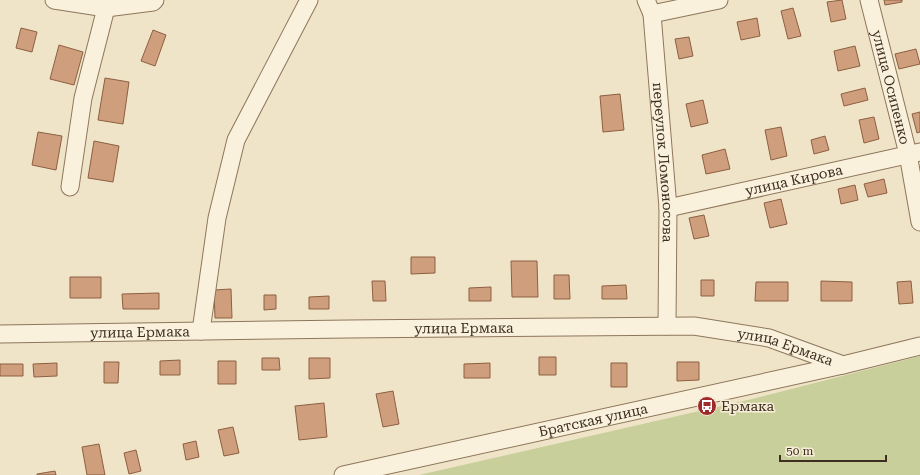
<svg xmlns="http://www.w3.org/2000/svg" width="920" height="475" font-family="'Roboto Serif',serif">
<rect width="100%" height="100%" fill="#f0e4c8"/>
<path fill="#c9cf9b" d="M920,356V475H419L752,399Z"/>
<path fill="#cf9f7d" stroke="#8d5f41" d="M842,0L846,19L831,22L827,2Z
M884,0H902V2L885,5Z
M793,8L801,36L788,39L781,11Z
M757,18L760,36L741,40L737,22Z
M21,28L37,32L32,52L16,48Z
M153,30L166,35L155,66L141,61Z
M689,37L693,56L679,59L675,39Z
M59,45L83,52L74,85L50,79Z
M855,46L860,66L838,71L834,51Z
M916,49L920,64L899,69L895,54Z
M105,78L129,82L123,124L98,120Z
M865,88L868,100L844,106L841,94Z
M620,94L624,130L603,132L600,96Z
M703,100L708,123L691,127L686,104Z
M920,112V132L917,133L912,114Z
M874,117L879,139L864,143L859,120Z
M781,127L787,156L771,160L765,130Z
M38,132L62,136L56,170L32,165Z
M825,136L829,150L814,154L811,140Z
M94,141L119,146L113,182L88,178Z
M725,149L730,169L706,174L702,155Z
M884,179L887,193L868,197L864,184Z
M855,185L858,200L841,204L838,189Z
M781,199L787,224L770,228L764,203Z
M704,215L709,236L694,239L689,218Z
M411,257H435V273L411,274Z
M511,261H537L538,297H512Z
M554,275H569L570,299H554Z
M70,277H101V298H70Z
M701,280H714V296H701Z
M372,281H385L386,301H373Z
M821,281L852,282V301H821Z
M911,281L913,303L899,304L897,282Z
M756,282H788V301H755Z
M626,285L627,299H602V286Z
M491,287V301H469V288Z
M231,289L232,318H215L214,290Z
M159,293V309H123L122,294Z
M264,295H276V309L264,310Z
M329,296V309H309V297Z
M539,357H556V375H539Z
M262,358H279L280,370H262Z
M309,358H330V378L309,379Z
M180,360V375H160V361Z
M218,361H236V384H218Z
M104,362H119L118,383H104Z
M677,362H699V380L677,381Z
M57,363V376L34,377L33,364Z
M490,363V378H464V364Z
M611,363H627V387H611Z
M0,364H23V376H0Z
M393,391L399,424L383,427L376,394Z
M324,403L327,437L299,440L295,406Z
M233,427L239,453L224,456L218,430Z
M196,441L199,457L186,460L183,444Z
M99,444L105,475H87L82,447Z
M136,450L141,471L129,474L124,453Z
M55,471L56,475H37V474Z"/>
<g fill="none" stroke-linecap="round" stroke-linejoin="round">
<defs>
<g id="minor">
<path d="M54,0L106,8L153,2L155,0"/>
<path id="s1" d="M646,0L652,14L668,208L667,326"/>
<path id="s2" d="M869,0L908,154L920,222"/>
<path d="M652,14L719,0"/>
<path d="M70,187L83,98L106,8"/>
<path id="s3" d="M668,208L920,152"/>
<path d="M201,331L217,218L236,140L309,0"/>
<path id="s4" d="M0,334L349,329L694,326L769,338L843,365"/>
<path id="s5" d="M343,475L843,365L920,346"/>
</g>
</defs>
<use href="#minor" stroke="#8d765c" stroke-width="19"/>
<use href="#minor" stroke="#faf1dc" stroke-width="17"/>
</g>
<defs>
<symbol id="bus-disc" viewBox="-11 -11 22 22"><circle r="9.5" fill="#9e2a2b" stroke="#f7eed8"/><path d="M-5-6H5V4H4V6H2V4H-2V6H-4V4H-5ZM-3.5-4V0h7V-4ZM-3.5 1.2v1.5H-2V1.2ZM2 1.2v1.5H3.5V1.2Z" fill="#fff"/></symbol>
</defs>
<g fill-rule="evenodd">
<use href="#bus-disc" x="696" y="395" width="22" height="22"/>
</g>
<g text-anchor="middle" stroke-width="3" stroke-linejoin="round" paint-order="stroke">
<g font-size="14" fill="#3d2e20" stroke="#f7eed8">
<text dy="5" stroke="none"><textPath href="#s2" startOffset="90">улица Осипенко</textPath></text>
<text dy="5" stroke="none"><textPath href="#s1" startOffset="164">переулок Ломоносова</textPath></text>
<text dy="5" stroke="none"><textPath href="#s3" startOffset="129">улица Кирова</textPath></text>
<text dy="5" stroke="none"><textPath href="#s4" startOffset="464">улица Ермака</textPath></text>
<text dy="5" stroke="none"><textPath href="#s4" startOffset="140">улица Ермака</textPath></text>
<text dy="5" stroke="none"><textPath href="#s4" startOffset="788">улица Ермака</textPath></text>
<text dy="5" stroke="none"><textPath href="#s5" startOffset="256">Братская улица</textPath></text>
</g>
<g font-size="14" fill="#3d2e20" stroke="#f7eed8" text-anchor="start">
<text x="721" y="411">Ермака</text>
</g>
</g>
<path d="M780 455v6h106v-6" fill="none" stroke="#3d2e20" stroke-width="2"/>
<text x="786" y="455" font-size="12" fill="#3d2e20" stroke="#f7eed8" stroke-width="3" paint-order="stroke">50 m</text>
</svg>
